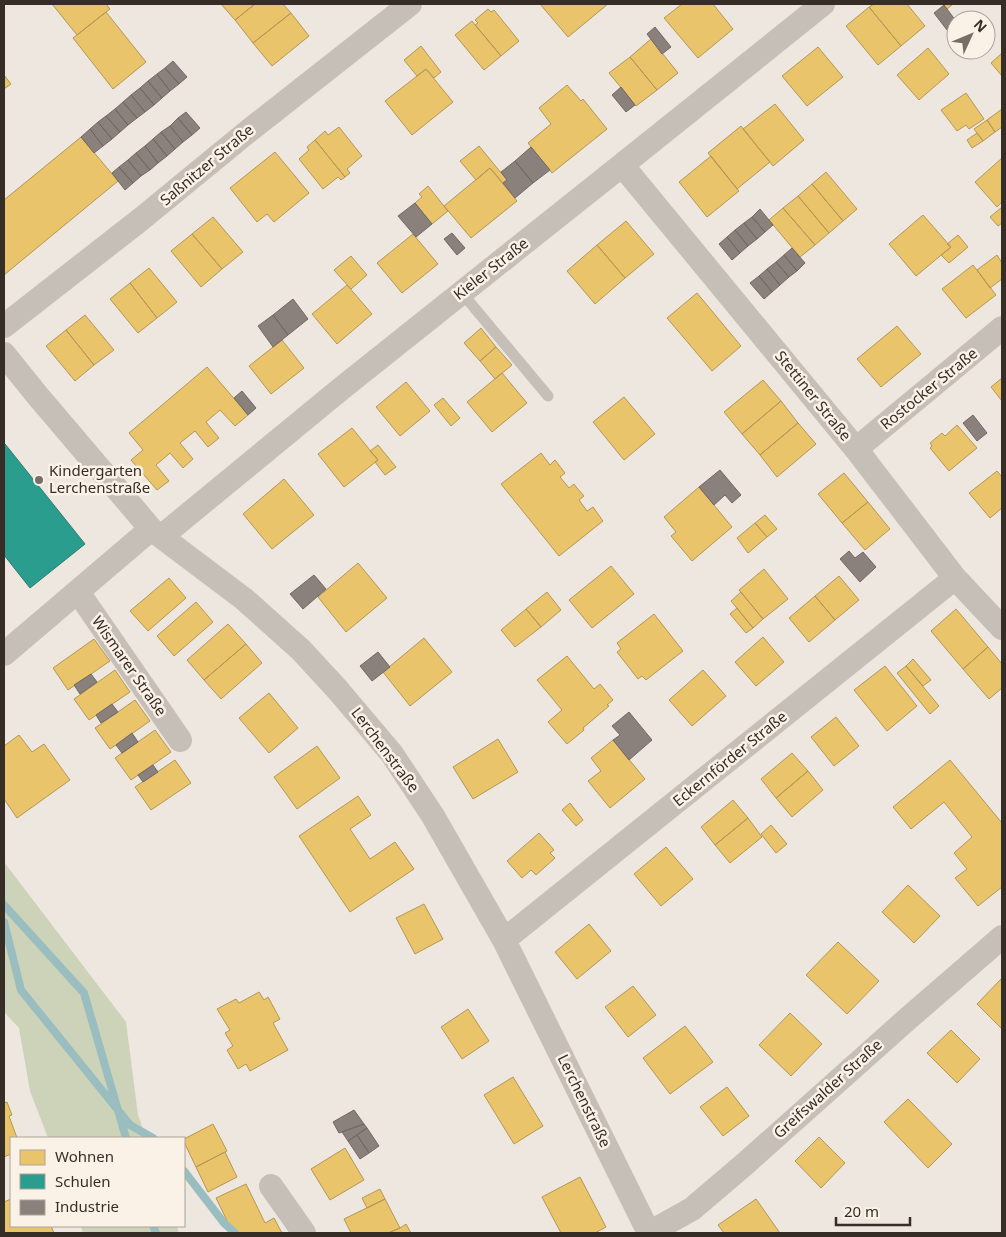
<svg xmlns="http://www.w3.org/2000/svg" width="1006" height="1237" font-family="'Noto Sans',sans-serif">
<rect width="100%" height="100%" fill="#ede7df"/>
<path fill="#cdd3b8" d="M4,862L126,1022L138,1115L146,1138H48L30,1091L19,1028L4,1012Z
M81,1226H177L179,1233H83Z"/>
<path fill="#e9c46a" stroke="#b49756" d="M52,4H106L110,9L77,35Z
M221,4H255L235,20Z
M255,4H283L291,13L253,43L235,20Z
M540,4H608L568,37Z
M682,4H713L733,29L698,58L664,18Z
M874,4H907L925,26L901,46L869,7Z
M942,4H953L947,9Z
M869,7L901,46L878,65L846,26Z
M488,9L491,12L494,10L519,41L501,56L475,25L478,23L475,20Z
M106,12L146,62L113,89L73,38Z
M291,13L309,36L272,66L253,43Z
M472,21L501,56L484,70L455,35Z
M651,39L678,73L657,90L630,57Z
M421,46L441,72L434,78L426,69L417,76L404,60Z
M818,47L843,77L807,106L782,76Z
M928,48L949,74L919,100L897,75Z
M1002,53V76L991,63Z
M630,57L657,90L636,106L609,73Z
M426,69L453,102L412,135L385,101Z
M4,75L11,84L4,89Z
M567,85L581,101L583,99L607,129L552,173L528,143L551,124L539,108Z
M966,93L984,119L969,129L966,125L957,131L941,110Z
M775,104L804,140L773,166L743,129Z
M1002,109V127L995,132L987,120Z
M987,120L995,132L983,141L974,129Z
M741,126L770,162L737,189L708,153Z
M339,127L362,156L347,169L350,173L345,177L315,140L325,131L328,135Z
M977,133L983,141L972,148L967,140Z
M81,137L118,181L4,275V200Z
M315,140L345,177L341,180L338,177L323,189L299,159L309,150L307,147Z
M479,146L507,180L503,183L490,168L476,180L460,161Z
M275,152L309,193L274,222L267,214L257,222L230,188Z
M711,156L739,191L707,217L679,182Z
M1002,158V202L997,207L975,182Z
M490,168L517,201L471,238L444,206Z
M826,172L857,209L843,221L812,184Z
M812,184L843,221L829,233L798,196Z
M428,186L448,211L432,224L415,203L422,197L419,194Z
M798,196L829,233L815,245L783,208Z
M1002,207V223L998,226L990,217Z
M783,208L815,245L800,257L769,220Z
M923,215L951,247L916,276L889,244Z
M213,217L243,252L222,269L192,234Z
M626,221L654,254L625,278L597,245Z
M192,234L222,269L201,287L171,251Z
M413,234L438,264L402,293L377,263Z
M958,235L968,247L949,263L941,255L951,247L947,244Z
M597,245L625,278L595,304L567,271Z
M997,255L1002,263V279L990,288L977,270Z
M351,256L367,275L351,289L334,270Z
M973,265L996,295L966,318L942,289Z
M149,268L177,302L157,318L130,283Z
M130,283L157,318L138,333L110,299Z
M347,285L372,314L337,344L312,314Z
M697,293L741,346L712,371L667,318Z
M85,315L114,350L94,365L66,330Z
M897,326L921,354L881,387L857,359Z
M481,328L496,347L480,361L464,343Z
M66,330L94,365L75,381L46,346Z
M282,340L304,368L271,394L249,366Z
M496,347L512,365L495,379L480,361Z
M207,367L248,415L235,426L220,410L206,422L219,438L208,447L195,431L180,443L193,459L183,468L170,453L156,465L169,481L157,490L131,460L143,450L129,433Z
M502,373L527,403L492,432L467,402Z
M1002,378V401L991,387Z
M763,380L781,401L742,434L724,412Z
M406,382L430,411L400,436L376,407Z
M624,397L655,434L624,460L593,422Z
M443,398L460,418L451,426L434,405Z
M781,401L798,423L760,455L742,434Z
M798,423L816,444L777,477L760,455Z
M957,425L977,448L949,471L930,448L932,446L930,443L942,433L945,436Z
M352,428L378,460L344,487L318,454Z
M378,445L396,467L385,475L375,462L378,460L370,451Z
M541,453L550,465L555,460L565,473L560,477L569,488L574,484L577,488L584,496L579,500L587,511L593,507L603,521L559,556L501,484Z
M997,471L1002,477V508L990,518L969,493Z
M844,473L868,502L842,523L818,494Z
M284,479L314,515L272,549L243,514Z
M699,487L732,527L692,561L671,536L676,532L664,517Z
M868,502L890,529L865,550L842,523Z
M765,515L777,529L767,537L755,523Z
M755,523L767,537L748,553L737,538Z
M358,563L387,598L346,632L318,597Z
M611,566L634,594L592,628L569,600Z
M764,569L788,599L763,619L739,590Z
M839,576L859,600L835,620L815,596Z
M169,578L186,598L148,631L130,611Z
M547,592L561,610L541,627L526,609Z
M741,592L763,619L753,628L731,601Z
M815,596L835,620L809,642L789,618Z
M196,602L213,622L174,656L157,636Z
M737,608L753,628L746,633L730,614Z
M526,609L541,627L515,647L501,630Z
M956,609L988,647L963,669L931,631Z
M654,614L683,651L646,680L642,676L638,679L617,652L621,649L617,643Z
M228,624L246,644L204,680L187,660Z
M763,637L784,662L756,686L735,662Z
M424,638L452,672L410,706L383,672Z
M94,639L110,661L68,690L53,668Z
M246,644L262,663L221,699L204,680Z
M988,647L1002,664V688L989,699L963,669Z
M567,656L594,689L600,684L613,700L607,705L609,706L583,728L584,730L567,744L548,722L562,710L537,680Z
M913,659L931,680L923,686L906,666Z
M885,666L917,706L887,731L854,690Z
M906,666L939,706L930,714L897,673Z
M115,670L130,692L89,720L74,699Z
M703,670L726,696L692,726L669,700Z
M269,693L298,728L269,753L239,718Z
M135,700L150,721L110,749L95,728Z
M836,717L859,746L834,766L811,737Z
M155,730L171,752L131,780L115,758Z
M19,735L32,752L44,744L70,780L17,818L4,799V746Z
M498,739L518,772L473,799L453,767Z
M613,740L645,779L610,808L588,781L601,771L591,758Z
M317,746L340,778L297,809L274,777Z
M792,753L808,771L776,798L761,779Z
M175,760L191,783L151,810L135,787Z
M950,760L1002,823V887L978,906L955,878L967,869L954,853L972,837L944,802L911,829L893,807Z
M808,771L823,790L792,817L776,798Z
M358,796L371,815L350,829L370,859L395,842L414,869L350,912L299,836Z
M733,800L748,818L715,845L701,827Z
M570,803L583,820L576,826L562,810Z
M748,818L762,837L730,863L715,845Z
M771,825L787,844L776,853L761,834Z
M539,833L554,850L550,853L555,858L536,875L531,870L522,878L507,861Z
M666,847L693,879L661,906L634,874Z
M908,885L940,916L914,943L882,912Z
M424,904L443,939L415,954L396,918Z
M589,924L611,951L577,979L555,952Z
M838,942L879,981L847,1014L806,975Z
M1002,978V1029L977,1004Z
M633,986L656,1015L628,1037L605,1007Z
M259,992L264,1000L268,997L280,1019L273,1023L288,1050L250,1071L246,1064L238,1069L227,1050L233,1046L225,1033L230,1030L217,1009L236,999L239,1003Z
M468,1009L489,1041L462,1059L441,1027Z
M790,1013L822,1044L791,1076L759,1045Z
M685,1026L713,1062L670,1094L643,1058Z
M951,1030L980,1059L957,1083L927,1053Z
M513,1077L543,1126L514,1144L484,1095Z
M727,1087L749,1116L723,1136L700,1107Z
M908,1099L952,1144L928,1168L884,1122Z
M7,1102L12,1115L9,1116L17,1138H11V1154L4,1157V1103Z
M213,1124L227,1151L196,1167L184,1142V1139Z
M819,1137L845,1163L821,1188L795,1161Z
M345,1148L364,1180L330,1200L311,1169Z
M225,1152L237,1177L208,1192L196,1167Z
M580,1177L606,1227L595,1233H561L542,1197Z
M246,1184L265,1223L274,1218L282,1233H233L216,1198Z
M380,1189L385,1199L367,1208L362,1198Z
M11,1199V1226H51L54,1233H4V1202Z
M385,1199L400,1228L388,1233H351L344,1219Z
M756,1199L780,1233H724L718,1225Z
M406,1224L411,1233H388L400,1228Z"/>
<path fill="#2a9d8f" stroke="#2e7b70" d="M5,444L85,544L30,588L4,555V445Z"/>
<path fill="#8a817c" stroke="#716862" d="M944,5L956,21V23L947,30L934,13Z
M655,27L671,47L662,54L647,34Z
M173,61L187,77L179,84L165,68Z
M165,68L179,84L170,91L157,74Z
M157,74L170,91L162,98L148,81Z
M148,81L162,98L154,105L140,88Z
M621,87L635,105L626,112L612,95Z
M140,88L154,105L145,112L131,95Z
M131,95L145,112L137,118L123,102Z
M123,102L137,118L128,125L115,109Z
M115,109L128,125L120,132L106,116Z
M186,112L200,128L192,135L178,118Z
M106,116L120,132L112,139L98,122Z
M178,118L192,135L183,142L170,126Z
M98,122L112,139L103,146L90,129Z
M170,126L183,142L175,149L161,132Z
M90,129L103,146L94,153L81,137Z
M161,132L175,149L167,156L153,139Z
M153,139L167,156L158,163L145,146Z
M145,146L158,163L150,170L136,153Z
M531,147L550,170L533,183L515,161Z
M136,153L150,170L141,176L128,160Z
M128,160L141,176L133,183L119,167Z
M515,161L533,183L515,198L503,183L507,180L501,172Z
M119,167L133,183L125,190L112,173Z
M415,203L432,224L416,237L398,216Z
M760,209L773,225L765,232L752,217Z
M752,217L765,232L757,239L744,223Z
M744,223L757,239L748,246L735,230Z
M735,230L748,246L740,253L727,237Z
M452,233L465,248L457,255L444,239Z
M727,237L740,253L732,260L719,244Z
M792,248L805,263L797,271L784,255Z
M784,255L797,271L789,277L776,262Z
M776,262L789,277L780,285L767,269Z
M767,269L780,285L772,292L759,276Z
M759,276L772,292L764,299L750,283Z
M293,299L308,319L288,335L273,315Z
M273,315L288,335L273,347L258,326Z
M242,391L256,408L248,415L234,398Z
M973,415L987,433L977,441L963,423Z
M720,470L741,495L732,503L725,495L714,505L699,487Z
M849,551L855,558L863,552L876,567L860,582L840,559Z
M314,575L326,589L303,609L290,594Z
M378,652L390,667L372,681L360,666Z
M91,674L97,682L80,694L74,685Z
M112,704L118,712L101,723L96,715Z
M629,712L652,740L629,760L613,740L620,735L612,726Z
M132,733L138,742L122,753L116,745Z
M153,765L158,772L143,782L138,775Z
M354,1110L364,1124L339,1133L333,1122Z
M364,1124L367,1128L348,1141L342,1132Z
M367,1128L379,1146L369,1153L357,1135Z
M357,1135L369,1153L360,1159L348,1141Z"/>
<g fill="none" stroke-linecap="round" stroke-linejoin="round">
<path stroke="#9abdbf" stroke-width="8" d="M4,905L84,993L126,1138
M4,922L21,990L130,1125L153,1138
M184,1171L224,1223L235,1233
M153,1226L156,1233"/>
<path stroke="#c6bfb8" stroke-width="11" d="M462,293L548,396"/>
<path stroke="#c6bfb8" stroke-width="24" d="M622,165L856,449L955,578L1002,628
M4,326L140,220L246,133L410,4
M4,354L37,395L151,529L244,599L301,650L337,689L392,754L433,816L504,940L649,1233
M856,449L1002,328
M162,536L342,388L622,165L823,4
M78,592L180,740
M4,654L151,529
M504,940L955,578
M271,1186L304,1233
M649,1233L692,1209L746,1163L904,1022L1002,937"/>
</g>
<circle fill="#776e67" stroke="#faf2e6" stroke-width="2" cx="39" cy="480" r="5"/>
<g text-anchor="middle" stroke-width="5" stroke-linejoin="round" paint-order="stroke">
<g font-size="15" fill="#372d27" stroke="#faf2e6">
<text transform="translate(207 165) rotate(-40)" y="5">Saßnitzer Straße</text>
<text transform="translate(491 269) rotate(-38)" y="5">Kieler Straße</text>
<text transform="translate(929 389) rotate(-39)" y="5">Rostocker Straße</text>
<text transform="translate(813 396) rotate(51)" y="5">Stettiner Straße</text>
<text transform="translate(129 666) rotate(55)" y="5">Wismarer Straße</text>
<text transform="translate(385 750) rotate(53)" y="5">Lerchenstraße</text>
<text transform="translate(730 759) rotate(-39)" y="5">Eckernförder Straße</text>
<text transform="translate(828 1089) rotate(-42)" y="5">Greifswalder Straße</text>
<text transform="translate(584 1101) rotate(64)" y="5">Lerchenstraße</text>
</g>
<g font-size="15" fill="#372d27" stroke="#faf2e6" text-anchor="start">
<text x="49" y="476">Kindergarten<tspan x="49" dy="17">Lerchenstraße</tspan></text>
</g>
</g>
<rect width="1006" height="1237" fill="none" stroke="#372d27" stroke-width="10"/>
<rect x="10" y="1137" width="175" height="90" fill="#faf2e6" stroke="#aca39a"/>
<rect x="20" y="1150" width="25" height="15" fill="#e9c46a" stroke="#aca39a"/>
<text x="55" y="1162" font-size="15" fill="#372d27">Wohnen</text>
<rect x="20" y="1174" width="25" height="15" fill="#2a9d8f" stroke="#aca39a"/>
<text x="55" y="1187" font-size="15" fill="#372d27">Schulen</text>
<rect x="20" y="1200" width="25" height="15" fill="#8a817c" stroke="#aca39a"/>
<text x="55" y="1212" font-size="15" fill="#372d27">Industrie</text>
<g transform="translate(971 35) rotate(46)"><circle r="24" fill="#faf2e6" stroke="#aca39a"/>
<path d="M0-4L9 19L0 12L-9 19Z" fill="#776e67"/>
<text y="-8" font-size="14" font-weight="bold" text-anchor="middle" fill="#372d27">N</text>
</g>
<path d="M836 1217v8h74v-8" fill="none" stroke="#372d27" stroke-width="2.5"/>
<text x="844" y="1217" font-size="15" fill="#372d27" stroke="#faf2e6" stroke-width="4" paint-order="stroke">20 m</text>
</svg>
